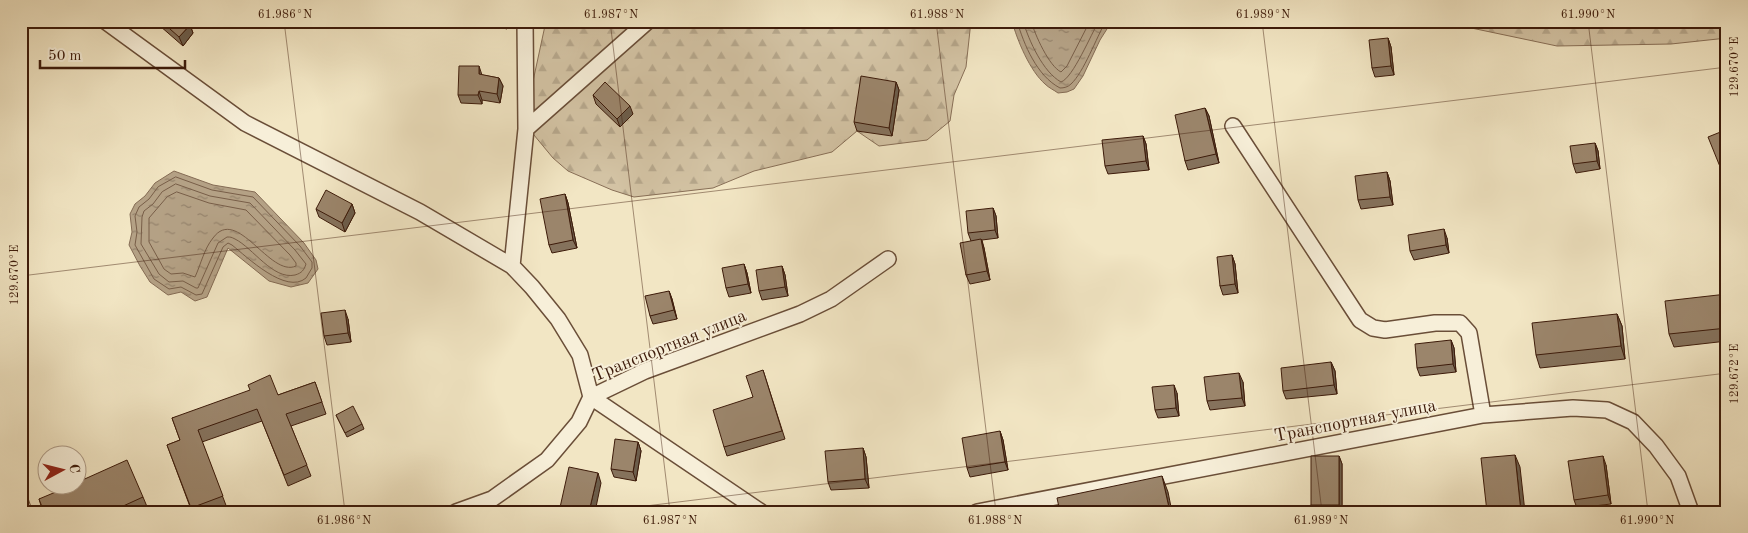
<svg xmlns="http://www.w3.org/2000/svg" width="1748" height="533" font-family="'Old Standard TT',serif">
<defs>
<pattern id="forest-firs" width="22" height="20" patternUnits="userSpaceOnUse" patternTransform="scale(1.25)"><rect width="22" height="20" fill="#d3c3a4"/><path d="M5 1l3.5 6h-7zM16 11l3.5 6h-7z" fill="#b6a78c"/></pattern>
<pattern id="water-ripples" width="26" height="14" patternUnits="userSpaceOnUse" patternTransform="scale(1.25)"><rect width="26" height="14" fill="#b4a185"/><path d="M2 4q2-2 4 0t4 0M15 11q2-2 4 0t4 0" fill="none" stroke="#94826b"/></pattern>
</defs>
<rect width="100%" height="100%" fill="#f2e6c4"/>
<filter id="stains"><feTurbulence type="fractalNoise" baseFrequency=".004" numOctaves="4"/><feColorMatrix values="0 0 0 0 .2 0 0 0 0 .09 0 0 0 0 .02 0 0 0 .5 -.17"/></filter>
<radialGradient id="worn" r=".72"><stop offset=".6" stop-color="#630" stop-opacity="0"/><stop offset="1" stop-color="#630" stop-opacity=".3"/></radialGradient>
<path fill="url(#forest-firs)" stroke="#886f57" d="M546,21H971L966,67L954,95L950,121L927,140L879,146L857,131L832,152L754,171L713,188L634,197L612,190L568,171L553,158L524,123Z
M1438,21H1727V38L1671,44L1557,46Z"/>
<path fill="url(#water-ripples)" stroke="#846b54" d="M1012,21H1112L1100,40L1083,76L1074,89L1067,92L1058,93C1054,90 1049,88 1045,84C1030,71 1017,40 1012,21Z
M174,171L213,185L255,192L304,243L316,260L318,269L308,283L291,287L269,281L228,248L207,297L195,301L181,292L168,295L150,282L140,266L129,245L132,232L130,214L135,204L145,196L155,183Z"/>
<g fill="none" stroke-linecap="round" stroke-linejoin="round">
<path stroke="#785e48" stroke-width="1" d="M1017,21C1024,45 1037,76 1060,88C1064,88 1068,87 1071,84C1084,72 1096,38 1106,21
M1023,21C1029,41 1043,72 1061,82C1073,78 1091,34 1099,21
M1031,21C1035,35 1049,66 1061,72L1067,66L1090,21
M176,177L212,190L253,197L300,246L312,262V268C310,271 308,275 306,278C286,295 247,257 232,245L228,243L223,247L202,294L196,295L181,287L169,289L154,279L135,245L137,232L135,216L139,207L149,199L158,187Z
M176,184L210,196L250,203L295,250L306,264C304,270 302,273 295,275C273,280 253,248 235,239C231,237 231,237 227,237L218,243L198,288H196L183,281L169,282L159,274L141,244L142,217L144,211L153,204L162,192Z
M177,192L209,203L246,210L290,255L296,263V266C270,278 237,205 213,238C204,249 201,264 195,277L183,273L171,274L164,269L149,242V218L167,197Z"/>
<defs>
<path id="lane" d="M21,492L28,512"/>
<path id="street" d="M105,21L245,123L420,212L512,266L532,287L558,319L580,355L591,397L579,422L547,460L492,499L456,512
M1233,126L1360,320L1373,328L1385,330L1435,323H1460L1469,333L1483,415
M526,129L648,21
M512,266L526,129L525,21
M591,397L645,371L800,314L831,299L888,259
M591,397L761,512
M977,512L1483,415L1573,408L1607,410L1633,422L1656,446L1678,476L1691,512"/>
</defs>
<use href="#lane" stroke="#6a4e38" stroke-width="10"/>
<use href="#street" stroke="#6a4e38" stroke-width="18"/>
<use href="#lane" stroke="#f7efd9" stroke-width="8"/>
<use href="#street" stroke="#f7efd9" stroke-width="15"/>
</g>
<path fill="#85725c" stroke="#3d1b0a" d="M158,21H186L190,25L193,33L183,46L160,26Z
M484,21H509L507,29L485,23Z
M820,21H833L827,28Z
M1388,38L1391,47L1394,75L1375,77L1372,68Z
M482,75L499,78L503,86L500,103L482,100V104L461,103L458,95Z
M896,82L899,90L892,136L857,131L854,122Z
M593,95L633,114L620,127L596,104Z
M1205,108L1209,116L1219,163L1188,170L1185,161Z
M1143,136L1146,144L1149,170L1108,174L1105,166Z
M1595,143L1598,151L1600,169L1576,173L1573,164Z
M1387,172L1390,181L1393,205L1361,209L1358,200Z
M565,194L568,203L577,248L552,253L549,245Z
M352,204L355,213L345,232L319,217L316,209Z
M993,208L996,216L998,238L982,240L984,248L990,280L970,284L966,275L971,241L968,233Z
M1447,238L1449,253L1414,260L1410,251Z
M1232,255L1235,264L1238,293L1223,295L1220,286Z
M744,264L747,273L751,293L729,297L726,288Z
M782,266L785,275L788,296L762,300L759,291Z
M669,291L672,299L677,319L653,324L650,316Z
M1727,294V341L1674,347L1669,334Z
M1617,314L1622,326L1625,359L1540,368L1536,355Z
M348,319L351,342L327,345L324,336Z
M1451,340L1454,348L1456,372L1420,376L1417,368Z
M1331,362L1335,371L1337,394L1286,399L1283,391Z
M763,370L785,439L727,456L724,447L753,397Z
M315,382L326,414L291,426L311,476L288,486L262,421L202,442L227,508L217,512H192L167,445L180,440L172,418L278,395Z
M1243,382L1245,406L1210,410L1207,401Z
M1177,393L1179,416L1158,418L1155,410Z
M336,415L362,424L364,429L347,437Z
M1000,431L1003,440L1008,470L970,477L967,468Z
M638,442L641,451L636,481L614,477L611,469Z
M863,448L866,457L869,488L831,490L828,482Z
M1339,456L1342,464V512H1313L1311,505Z
M1606,465L1611,504L1577,508L1574,500Z
M143,497L148,509L142,512H43L39,499Z"/>
<path fill="#6c5d4b" stroke="#3d1b0a" d="M504,21H509L507,29Z
M827,21H833L827,28L825,23Z
M190,25L193,33L183,46L179,37Z
M1388,38L1391,47L1394,75L1391,66Z
M479,66L482,75L479,74Z
M499,78L503,86L500,103L497,94Z
M896,82L899,90L892,136L889,128Z
M479,91L482,100V104L478,95Z
M630,106L633,114L620,127L617,119Z
M1205,108L1209,116L1219,163L1216,154Z
M1143,136L1146,144L1149,170L1146,161Z
M1595,143L1598,151L1600,169L1597,161Z
M1387,172L1390,181L1393,205L1390,197Z
M565,194L568,203L577,248L573,240Z
M352,204L355,213L345,232L342,223Z
M993,208L996,216L998,238L995,230Z
M1444,229L1447,238L1449,253L1446,245Z
M981,239L984,248L990,280L987,271Z
M1232,255L1235,264L1238,293L1235,284Z
M744,264L747,273L751,293L748,284Z
M782,266L785,275L788,296L785,287Z
M669,291L672,299L677,319L674,310Z
M345,310L348,319L351,342L348,333Z
M1617,314L1622,326L1625,359L1621,346Z
M1451,340L1454,348L1456,372L1453,364Z
M1331,362L1335,371L1337,394L1334,385Z
M1239,373L1243,382L1245,406L1242,398Z
M1174,385L1177,393L1179,416L1176,408Z
M1000,431L1003,440L1008,470L1005,462Z
M638,442L641,451L636,481L633,472Z
M863,448L866,457L869,488L865,479Z
M1515,455L1520,467L1525,512H1521Z
M1339,456L1342,464V512H1341L1339,505Z
M1603,456L1606,465L1611,504L1608,495Z
M598,473L601,483L595,512H589Z
M1162,476L1168,492L1172,512H1170Z"/>
<path fill="#9b856b" stroke="#3d1b0a" d="M161,21H186L190,25L179,37Z
M1388,38L1391,66L1372,68L1369,40Z
M459,66H479V74L499,78L497,94L479,91L478,95H458Z
M861,76L896,82L889,128L854,122Z
M605,82L630,106L617,119L593,95Z
M1205,108L1216,154L1185,161L1175,115Z
M1723,131L1727,141V184L1708,137Z
M1143,136L1146,161L1105,166L1102,140Z
M1595,143L1597,161L1573,164L1570,146Z
M1387,172L1390,197L1358,200L1355,176Z
M326,190L352,204L342,223L316,209Z
M565,194L573,240L549,245L540,199Z
M993,208L995,230L968,233L966,211Z
M1444,229L1446,245L1410,251L1408,235Z
M981,239L987,271L966,275L960,243Z
M1232,255L1235,284L1220,286L1217,257Z
M744,264L748,284L726,288L722,268Z
M782,266L785,287L759,291L756,270Z
M669,291L674,310L650,316L645,296Z
M1727,294V328L1669,334L1665,301Z
M345,310L348,333L324,336L321,313Z
M1617,314L1621,346L1536,355L1532,323Z
M1451,340L1453,364L1417,368L1415,344Z
M1331,362L1334,385L1283,391L1281,368Z
M763,370L782,431L724,447L713,410L753,397L746,376Z
M1239,373L1242,398L1207,401L1204,377Z
M270,375L278,395L315,382L322,402L286,414L307,465L284,475L257,409L198,430L223,496L191,508L167,445L180,440L172,418L250,390L248,385Z
M1174,385L1176,408L1155,410L1152,387Z
M353,406L362,424L345,433L336,415Z
M1000,431L1005,462L967,468L962,438Z
M615,439L638,442L633,472L611,469Z
M863,448L865,479L828,482L825,451Z
M1515,455L1521,512H1487L1481,458Z
M1311,456H1339V505H1311Z
M1603,456L1608,495L1574,500L1568,461Z
M127,460L143,497L110,512H44L39,499L70,486H78V482Z
M569,467L598,473L589,512H559Z
M1162,476L1170,512H1060L1057,498Z"/>
<path fill="none" stroke="#3d1b0a" stroke-width="1" stroke-opacity="0.45" d="M284,21L345,512M610,21L670,512M936,21L996,512M1262,21L1322,512M1588,21L1648,512M21,276L1727,67M597,512L1727,373"/>
<g text-anchor="middle" stroke-width="4" stroke-linejoin="round" paint-order="stroke">
<g font-size="18" fill="#3d1b0a" stroke="#f7efd9">
<text transform="translate(669 345) rotate(-22)" y="6">Транспортная улица</text>
<text transform="translate(1355 420) rotate(-11)" y="6">Транспортная улица</text>
</g>
</g>
<rect width="1748" height="533" fill="none" stroke="#f2e6c4" stroke-width="55"/>
<g transform="translate(62 470) rotate(83)"><circle r="24" fill="#f7efd9" stroke="#ad9a86"/>
<path d="M0-4L9 19L0 12L-9 19Z" fill="#8f2418"/>
<text y="-8" font-size="14" font-weight="bold" text-anchor="middle" fill="#3d1b0a">С</text>
</g>
<path d="M40 60v8h145v-8" fill="none" stroke="#3d1b0a" stroke-width="2.5"/>
<text x="48" y="60" font-size="15" fill="#3d1b0a" stroke="#f7efd9" stroke-width="4" paint-order="stroke">50 m</text>
<rect x="28" y="28" width="1692" height="478" fill="none" stroke="#3d1b0a" stroke-width="2"/>
<g font-size="12" text-anchor="middle" fill="#3d1b0a">
<text x="285" y="18">61.986°N</text>
<text x="611" y="18">61.987°N</text>
<text x="937" y="18">61.988°N</text>
<text x="1263" y="18">61.989°N</text>
<text x="1588" y="18">61.990°N</text>
<text transform="translate(1734 67) rotate(-90)" y="4">129.670°E</text>
<text transform="translate(14 275) rotate(-90)" y="4">129.670°E</text>
<text transform="translate(1734 374) rotate(-90)" y="4">129.672°E</text>
<text x="344" y="524">61.986°N</text>
<text x="670" y="524">61.987°N</text>
<text x="995" y="524">61.988°N</text>
<text x="1321" y="524">61.989°N</text>
<text x="1647" y="524">61.990°N</text>
</g>
<rect width="100%" height="100%" filter="url(#stains)"/>
<rect width="100%" height="100%" fill="url(#worn)"/>
</svg>
